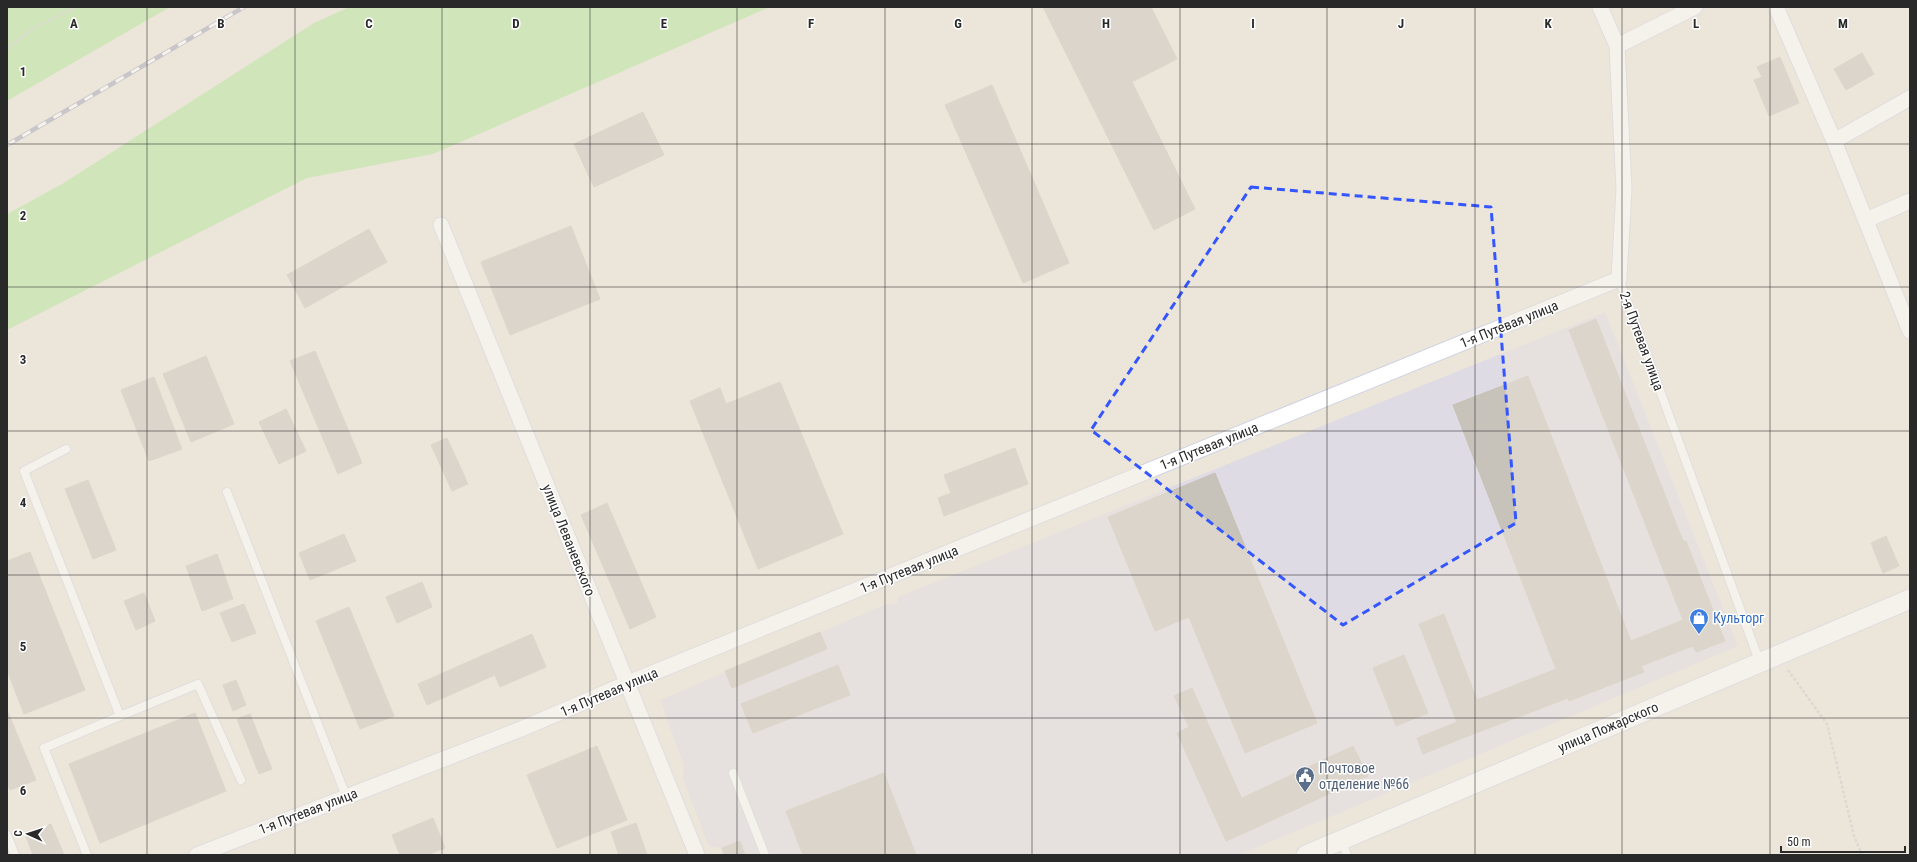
<svg xmlns="http://www.w3.org/2000/svg" width="1917" height="862" font-family="'Roboto Condensed',sans-serif">
<rect width="100%" height="100%" fill="#ece5da"/>
<path fill="#dedbe4" d="M1605,312L1738,646L1239,855H724L721,848L709,846L683,779L684,765L660,700L887,604H898V597Z"/>
<path fill="#aee693" d="M7,7H170L7,101Z
M349,7H770L433,154L307,178L7,330V214L62,184L314,23Z"/>
<path fill="#c7c2ba" stroke="#c8c1b4" d="M1043,7H1151L1177,59L1132,82L1195,209L1154,230Z
M1862,53L1874,74L1846,90L1834,69Z
M1780,57L1799,103L1769,116L1754,80L1762,77L1757,67Z
M992,85L1069,263L1023,283L945,105Z
M643,112L664,155L594,187L574,144Z
M571,226L600,299L510,335L481,262Z
M369,229L387,262L305,308L287,275Z
M1596,319L1683,541H1686L1725,641L1696,652L1693,646L1641,666L1644,672L1569,701L1568,698L1463,738L1419,624L1444,614L1477,700L1556,669L1453,405L1528,376L1631,641L1683,620L1569,330Z
M315,351L362,463L338,474L290,361Z
M206,356L234,424L191,442L163,374Z
M154,377L182,449L149,461L121,390Z
M780,382L843,534L758,569L690,401L720,388L726,404Z
M286,409L306,451L279,464L259,422Z
M447,438L468,484L452,491L431,445Z
M1015,448L1028,484L944,516L938,498L951,493L944,475Z
M1215,473L1317,723L1245,753L1189,617L1155,631L1108,517Z
M88,480L116,550L93,559L65,489Z
M607,503L656,617L630,629L581,515Z
M344,534L356,561L310,580L299,553Z
M1886,536L1899,566L1883,573L1871,543Z
M30,552L85,690L24,714L7,670V561Z
M217,554L233,599L202,611L186,566Z
M422,582L432,607L397,623L386,597Z
M144,593L155,621L136,630L124,601Z
M244,604L256,633L232,642L220,613Z
M349,607L394,716L360,729L316,621Z
M820,632L827,649L732,688L725,671Z
M532,634L546,667L500,687L486,654Z
M486,654L495,675L427,705L418,684Z
M1404,655L1428,713L1396,726L1373,668Z
M838,665L850,695L753,733L741,704Z
M236,680L246,705L233,711L223,685Z
M1192,688L1255,828L1226,841L1177,733L1189,727L1174,696Z
M7,710L36,780L10,790L7,782Z
M195,713L226,791L100,843L69,764Z
M250,714L272,769L259,774L237,719Z
M1457,722L1463,738L1423,754L1417,738Z
M597,746L627,820L557,848L527,775Z
M1353,746L1368,776L1255,828L1242,798Z
M884,773L916,855H803L786,811Z
M433,818L445,848L427,855H400L392,835Z
M636,823L647,855H619L611,832Z
M51,824L64,855H33L25,834Z
M740,841L745,855H724L722,848Z"/>
<g fill="none" stroke-linecap="round" stroke-linejoin="round">
<defs>
<path id="service" d="M1619,279L1760,663
M66,449L24,471L120,716L44,748L87,855
M227,492L346,796
M120,716L198,684L241,780
M733,773L765,855
M7,835L15,855
M1341,840L1347,855"/>
<path id="minor" d="M1776,7L1834,141L1910,331
M1617,46L1695,7
M1834,141L1910,98
M1866,220L1910,201
M441,225L697,855
M197,855L521,729L628,683L1619,279L1624,189L1617,46L1600,7"/>
<path id="tertiary" d="M1306,855L1910,599"/>
</defs>
<use href="#service" stroke="#cfd3e3" stroke-width="10"/>
<use href="#minor" stroke="#cfd3e3" stroke-width="17"/>
<use href="#tertiary" stroke="#cfd3e3" stroke-width="21"/>
<path stroke="#c7c7c7" stroke-width="2.5" stroke-dasharray="3 2" stroke-linecap="butt" d="M7,49L30,30L76,7
M1788,670L1827,724L1854,836L1862,855"/>
<use href="#service" stroke="#fff" stroke-width="8"/>
<use href="#minor" stroke="#fff" stroke-width="15"/>
<use href="#tertiary" stroke="#fff" stroke-width="19"/>
<defs>
<path id="rail" d="M7,145L244,7"/>
</defs>
<use href="#rail" stroke="#9da0b5" stroke-width="4.5"/>
<use href="#rail" stroke="#fff" stroke-width="3" stroke-dasharray="9" stroke-linecap="butt"/>
</g>
<path d="M0 0H1917V862H0ZM1251,187L1491,207L1516,523L1343,625L1091,430Z" fill="#ece5da" fill-opacity=".55" fill-rule="evenodd"/>
<path fill="none" stroke="#3456ff" stroke-width="3" stroke-dasharray="8 5" stroke-linejoin="round" d="M1251,187L1491,207L1516,523L1343,625L1091,430Z"/>
<path fill="none" stroke="#292929" stroke-width="1" stroke-opacity="0.55" d="M147,7V855M295,7V855M442,7V855M590,7V855M737,7V855M885,7V855M1032,7V855M1180,7V855M1327,7V855M1475,7V855M1622,7V855M1770,7V855M7,144H1910M7,287H1910M7,431H1910M7,575H1910M7,718H1910"/>
<defs>
<symbol id="shop-pin" viewBox="-11 -11 22 30"><path d="M0 17L-7.5 6A9.5 9.5 0 1 1 7.5 6Z" fill="#3f7fe0" stroke="#fff"/><path d="M-5-2.5h2.3a2.7 3.5 0 0 1 5.4 0H5L5.5 6h-11ZM-1.5-2.5h3a1.5 2.3 0 0 0-3 0Z" fill="#fff"/></symbol>
<symbol id="civic-pin" viewBox="-11 -11 22 30"><path d="M0 17L-7.5 6A9.5 9.5 0 1 1 7.5 6Z" fill="#5c6f8a" stroke="#fff"/><path d="M-.6-6.5H3V-4.5H.6V-3L4-1V1h2V6H-6V1h2V-1L-.6-3ZM-1.2 2.5V6h2.4V2.5Z" fill="#fff"/></symbol>
</defs>
<g fill-rule="evenodd">
<use href="#shop-pin" x="1688" y="607" width="22" height="30"/>
<use href="#civic-pin" x="1294" y="765" width="22" height="30"/>
</g>
<g text-anchor="middle" stroke-width="3" stroke-linejoin="round" paint-order="stroke">
<g font-size="14" fill="#292929" stroke="#fff">
<text transform="translate(1509 324) rotate(-22)" y="5">1-я Путевая улица</text>
<text transform="translate(1642 341) rotate(70)" y="5">2-я Путевая улица</text>
<text transform="translate(1209 446) rotate(-22)" y="5">1-я Путевая улица</text>
<text transform="translate(569 540) rotate(68)" y="5">улица Леваневского</text>
<text transform="translate(909 569) rotate(-22)" y="5">1-я Путевая улица</text>
<text transform="translate(609 692) rotate(-23)" y="5">1-я Путевая улица</text>
<text transform="translate(1608 727) rotate(-23)" y="5">улица Пожарского</text>
<text transform="translate(308 811) rotate(-21)" y="5">1-я Путевая улица</text>
</g>
<g font-size="14" fill="#366cbe" stroke="#fff" text-anchor="start">
<text x="1713" y="623">Культорг</text>
</g>
<g font-size="14" fill="#4e5e75" stroke="#fff" text-anchor="start">
<text x="1319" y="773">Почтовое<tspan x="1319" dy="16">отделение №66</tspan></text>
</g>
</g>
<g font-size="13" text-anchor="middle" font-weight="bold" fill="#292929" stroke="#fff" stroke-width="3" stroke-linejoin="round" paint-order="stroke">
<text x="74" y="28">A</text>
<text x="221" y="28">B</text>
<text x="369" y="28">C</text>
<text x="516" y="28">D</text>
<text x="664" y="28">E</text>
<text x="811" y="28">F</text>
<text x="958" y="28">G</text>
<text x="1106" y="28">H</text>
<text x="1253" y="28">I</text>
<text x="1401" y="28">J</text>
<text x="1548" y="28">K</text>
<text x="1696" y="28">L</text>
<text x="1843" y="28">M</text>
<text x="23" y="76">1</text>
<text x="23" y="220">2</text>
<text x="23" y="364">3</text>
<text x="23" y="507">4</text>
<text x="23" y="651">5</text>
<text x="23" y="795">6</text>
</g>
<rect width="1917" height="862" fill="none" stroke="#292929" stroke-width="16"/>
<g transform="translate(28 834) rotate(273)" stroke="#ffffff" stroke-width="3" paint-order="stroke">
<path d="M0-3L7 15L0 10L-7 15Z" fill="#292929"/>
<text y="-6" font-size="11" font-weight="bold" text-anchor="middle" fill="#292929">С</text>
</g>
<path d="M1781 846v6h124v-6" fill="none" stroke="#292929" stroke-width="2"/>
<text x="1787" y="846" font-size="12" fill="#292929" stroke="#ffffff" stroke-width="3" paint-order="stroke">50 m</text>
</svg>
